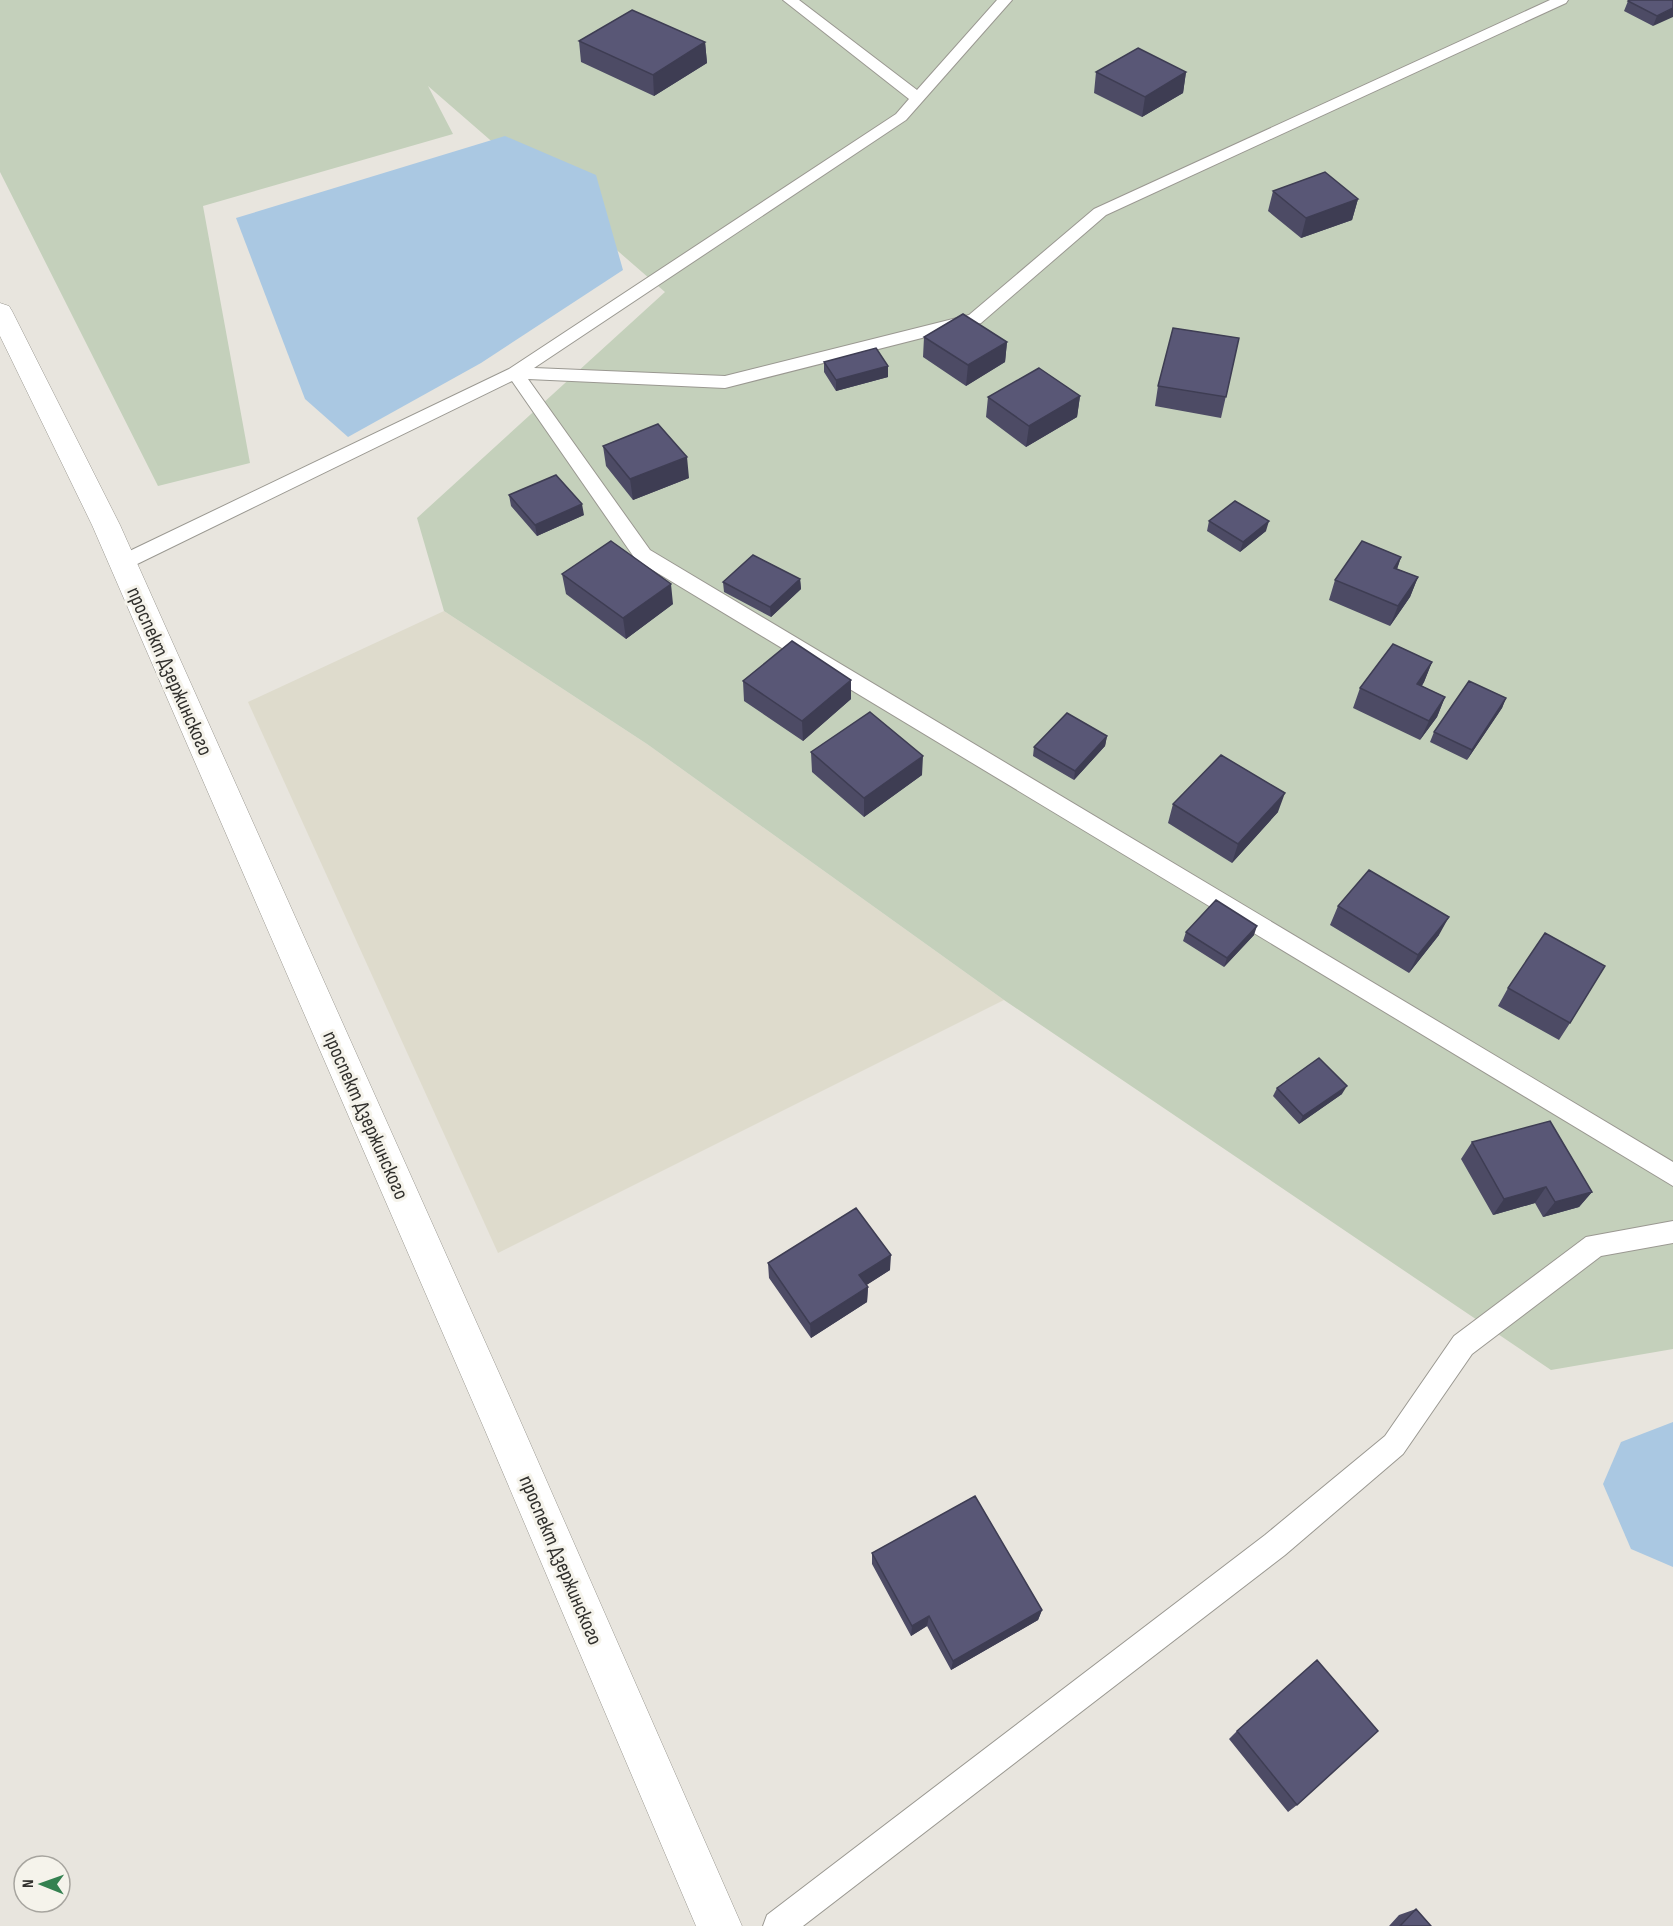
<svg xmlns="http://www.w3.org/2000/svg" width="1673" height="1926" font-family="'Sofia Sans Condensed',sans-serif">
<rect width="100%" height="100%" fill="#e8e5de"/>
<path fill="#dedbcc" d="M444,611L647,744L1004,1000L498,1253L248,702Z"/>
<path fill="#c4d0bb" d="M0,0H1673V1349L1551,1370L1004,1000L647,744L444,611L417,518L665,292L428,86L453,134L203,206L250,463L158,486L0,172Z"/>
<path fill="#aac8e2" d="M505,136L596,175L623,270L481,363L348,437L305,399L236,218Z"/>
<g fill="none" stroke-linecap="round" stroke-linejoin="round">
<path fill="#aac8e2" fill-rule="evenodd" d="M1673,1422V1567L1631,1549L1603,1484L1621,1442Z"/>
<defs>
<path id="service" d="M783,0H799L917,90L997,0H1012L906,120L534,368L725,376L969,315L1094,209L1550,0H1568L1566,3L1106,215L981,323L725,388L528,379L650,550L1673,1162V1186L636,560L512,381L129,568L122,570L115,568L113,563L115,558L509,369L896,114L909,99Z
M1673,1221V1243L1601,1256L1472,1354L1403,1454L1285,1555L803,1926H763L767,1915L1265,1535L1385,1436L1454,1336L1586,1237Z"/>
<path id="tertiary" d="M0,303L9,306L12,311L120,525L512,1402L742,1926H696L484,1428L92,525L0,336Z"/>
</defs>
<use href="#service" stroke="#9a9891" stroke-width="2"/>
<use href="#tertiary" stroke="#9a9891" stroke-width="1"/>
<use href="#service" fill="#fff" fill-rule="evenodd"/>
<use href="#tertiary" fill="#fff" fill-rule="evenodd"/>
</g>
<path fill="#4d4b65" d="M1673,0L1653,26L1624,11L1628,1Z
M579,41L705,42L707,63L654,96L581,62Z
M1096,72H1186L1183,93L1142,117L1094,93Z
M1273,191L1358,199L1352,220L1301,238L1268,211Z
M924,337L1007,342L1005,362L966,386L923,357Z
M1239,338L1221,418L1155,406L1158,386Z
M824,362L888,366V377L836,391L824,372Z
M1080,396L1077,417L1026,447L986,417L988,397Z
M603,446L689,478L633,500L606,466Z
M509,495L584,515L537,536L511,506Z
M1209,521L1266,531L1240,552L1207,531Z
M1401,557L1397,569L1418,577L1410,597L1390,626L1329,600L1335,580Z
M562,574L673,604L626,639L566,594Z
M800,579L801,589L771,617L724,592L723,582Z
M1432,662L1424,682L1422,686L1445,697L1437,717L1420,740L1353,708L1360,688Z
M743,681L851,699L803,741L744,701Z
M1506,698L1502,708L1467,760L1430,742L1434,732Z
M1107,736L1105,746L1074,780L1033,756L1034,747Z
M811,752L922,775L864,817L812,772Z
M1173,804L1278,812L1232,863L1168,823Z
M1338,906L1439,935L1409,973L1330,925Z
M1186,932L1254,935L1224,967L1183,941Z
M1508,988L1570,1023L1559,1040L1498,1006Z
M1277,1088L1342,1094L1299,1124L1273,1096Z
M1472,1142L1592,1192L1579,1207L1543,1217L1535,1203L1493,1215L1461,1159Z
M768,1263L890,1270L866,1285L868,1287L867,1302L811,1338L769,1278Z
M872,1553L1042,1610L1038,1620L951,1670L927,1626L911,1636L872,1564Z
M1237,1731L1297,1805L1288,1812L1229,1739Z
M1416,1909L1431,1926H1389L1399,1915Z"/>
<path fill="#3e3d53" d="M1673,8V17L1653,26L1657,16Z
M705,42L707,63L654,96L653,75Z
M1186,72L1183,93L1142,117L1145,97Z
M1358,199L1352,220L1301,238L1306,218Z
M1007,342L1005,362L966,386L968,365Z
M888,366V377L836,391V380Z
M1080,396L1077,417L1026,447L1029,426Z
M687,457L689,478L633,500L630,479Z
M582,504L584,515L537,536L535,525Z
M1269,521L1266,531L1240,552L1243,542Z
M1401,557L1394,578V568Z
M1418,577L1410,597L1390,626L1398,606Z
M800,579L801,589L771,617L770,607Z
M671,584L673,604L626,639L623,618Z
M1432,662L1424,682L1409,703L1417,684Z
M851,680V699L803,741L802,721Z
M1445,697L1437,717L1420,740L1429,721Z
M1506,698L1502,708L1467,760L1472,750Z
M1107,736L1105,746L1074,780L1075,771Z
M923,756L922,775L864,817V798Z
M1285,793L1278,812L1232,863L1238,844Z
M1449,917L1439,935L1409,973L1418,955Z
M1257,926L1254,935L1224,967L1227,958Z
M1347,1086L1342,1094L1299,1124L1303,1116Z
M1546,1187L1535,1203L1493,1215L1504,1199Z
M1592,1192L1579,1207L1543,1217L1555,1202Z
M891,1255L890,1270L859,1290V1275Z
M868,1287L867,1302L811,1338L810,1324Z
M1042,1610L1038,1620L951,1670L953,1661Z
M929,1616L927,1626L911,1636L912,1626Z"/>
<path fill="#595776" stroke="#3e3d53" stroke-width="1.5" d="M1629,0H1673V8L1657,16L1628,1Z
M632,10L705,42L653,75L579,41Z
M1138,48L1186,72L1145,97L1096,72Z
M1325,172L1358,199L1306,218L1273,191Z
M963,314L1007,342L968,365L924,337Z
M1173,328L1239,338L1226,397L1158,386Z
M876,348L888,366L836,380L824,362Z
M1039,368L1080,396L1029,426L988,397Z
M658,424L687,457L630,479L603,446Z
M556,475L582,504L535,525L509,495Z
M1235,501L1269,521L1243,542L1209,521Z
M611,541L671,584L623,618L562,574Z
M1362,541L1401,557L1394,568L1418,577L1398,606L1335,580Z
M753,555L800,579L770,607L723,582Z
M792,641L851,680L802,721L743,681Z
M1393,644L1432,662L1417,684L1445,697L1429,721L1360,688Z
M1469,681L1506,698L1472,750L1434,732Z
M870,712L923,756L864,798L811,752Z
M1067,713L1107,736L1075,771L1034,747Z
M1221,755L1285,793L1238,844L1173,804Z
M1369,870L1449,917L1418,955L1338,906Z
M1216,900L1257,926L1227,958L1186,932Z
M1545,933L1605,966L1570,1023L1508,988Z
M1319,1058L1347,1086L1303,1116L1277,1088Z
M1550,1121L1592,1192L1555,1202L1546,1187L1504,1199L1472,1142Z
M856,1208L891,1255L859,1275L868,1287L810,1324L768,1263Z
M975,1496L1042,1610L953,1661L929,1616L912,1626L872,1553Z
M1317,1660L1378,1731L1297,1805L1237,1731Z
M1416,1909L1431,1926H1400Z"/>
<g text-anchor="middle" stroke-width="6" stroke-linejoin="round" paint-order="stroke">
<g font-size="21" fill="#31302d" stroke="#f5f3eb">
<text transform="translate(170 671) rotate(66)" y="7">проспект Дзержинского</text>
<text transform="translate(366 1115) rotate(66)" y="7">проспект Дзержинского</text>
<text transform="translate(561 1560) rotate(67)" y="7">проспект Дзержинского</text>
</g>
</g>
<g transform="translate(42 1884) rotate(271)"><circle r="28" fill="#f5f3eb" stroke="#a7a59f" stroke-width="1.5"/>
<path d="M0-4.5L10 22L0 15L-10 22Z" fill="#348150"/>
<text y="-9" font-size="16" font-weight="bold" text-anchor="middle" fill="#31302d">N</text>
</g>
</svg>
